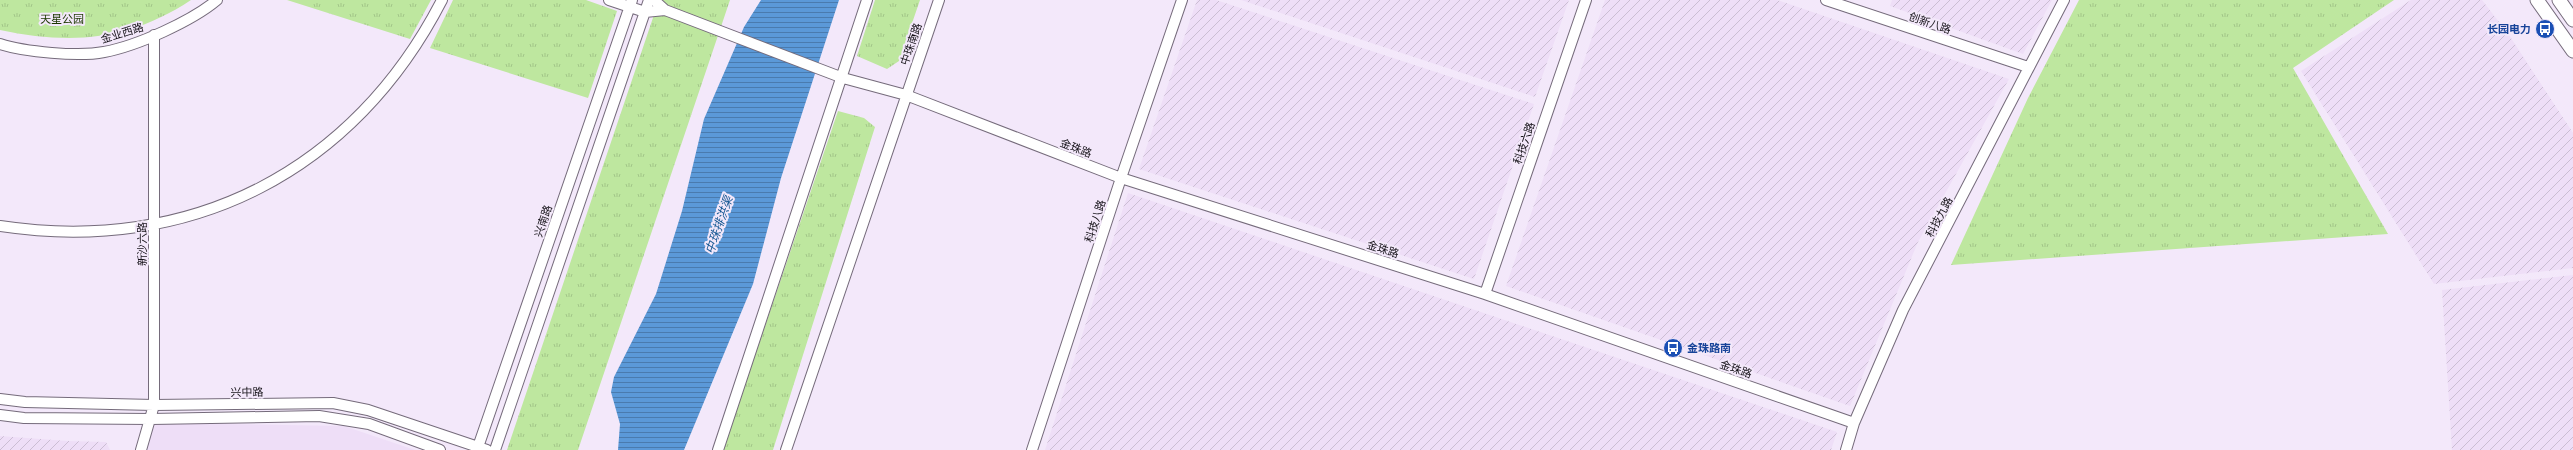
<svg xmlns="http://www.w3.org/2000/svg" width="2573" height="450" font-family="'Space Grotesk','Noto Sans SC',sans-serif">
<defs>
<pattern id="industrial-furrows" width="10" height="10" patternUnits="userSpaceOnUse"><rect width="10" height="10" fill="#eedef7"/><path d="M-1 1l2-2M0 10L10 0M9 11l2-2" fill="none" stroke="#cbbdd3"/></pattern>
<pattern id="grass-tufts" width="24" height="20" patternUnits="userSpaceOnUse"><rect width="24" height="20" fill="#bee79f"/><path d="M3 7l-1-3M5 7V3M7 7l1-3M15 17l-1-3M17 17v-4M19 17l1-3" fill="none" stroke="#a2c588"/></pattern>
<pattern id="water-rules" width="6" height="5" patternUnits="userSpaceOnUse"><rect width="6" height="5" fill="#5b99d8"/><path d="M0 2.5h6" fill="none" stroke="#4a7bae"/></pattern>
</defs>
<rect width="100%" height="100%" fill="#f3e8fa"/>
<path fill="#eedef7" d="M154,423L344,426L415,450H145Z"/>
<path fill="url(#industrial-furrows)" d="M1197,0H1216L1534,104L1474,279L1139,169Z
M1241,0H1569L1535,97Z
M1605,0H1777L2009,79L1918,242L1850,406L1506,286Z
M1892,0H2052L2023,54L1890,6Z
M2411,0H2482L2509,35L2573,133V268L2434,284L2301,71Z
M1128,193L1837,432L1831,450H1045Z
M2573,275V450H2452L2442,290Z
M0,436L67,441L106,442L110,450H0Z"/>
<path fill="url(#grass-tufts)" d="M0,0H191C129,41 71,45 0,30Z
M287,0H431L410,39Z
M453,0H586L617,11L588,98L430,48Z
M659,0H730L578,450H507Z
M875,0H920L899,61L887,69L857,56Z
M2079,0H2394L2293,68L2388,234L1951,265L2028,98Z
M838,111L864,118L875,127L773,450H723Z"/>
<path fill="url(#water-rules)" d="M761,0H839L781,178L753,284L684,450H618L620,424L611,392L614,377L656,294L682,211L704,119L744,27Z"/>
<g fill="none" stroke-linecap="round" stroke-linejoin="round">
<defs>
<path id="minor" d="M609,0L645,12L665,10
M654,0L665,10L843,78L906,95L1121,178L1485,294L1854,423
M1826,0L2028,67
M0,44C24,52 79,57 104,52C137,46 192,21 217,0
M0,226C191,255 354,171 442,0
M1485,294L1586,0
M0,399L25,402L154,405L333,403L368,410L487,450
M0,415L24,418L151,419L319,416L369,424L440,450
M141,450L154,405V35
M477,450L632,0
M495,450L649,0
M718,450L867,0
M786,450L939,0
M1032,450L1121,178L1182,0
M1846,450L1854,423L1903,310L2064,0"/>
<path id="major" d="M2537,0L2573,51
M2559,0L2573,20"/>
</defs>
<use href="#minor" stroke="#756b7b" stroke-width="12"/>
<use href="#major" stroke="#756b7b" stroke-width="15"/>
<use href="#minor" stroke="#fff" stroke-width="10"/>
<use href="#major" stroke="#fff" stroke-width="13"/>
</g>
<defs>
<symbol id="bus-disc" viewBox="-11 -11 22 22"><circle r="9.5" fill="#1a4fb4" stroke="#f3e8fa"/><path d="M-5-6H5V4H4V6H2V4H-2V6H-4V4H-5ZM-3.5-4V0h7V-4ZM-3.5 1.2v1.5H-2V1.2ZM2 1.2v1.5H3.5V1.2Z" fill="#fff"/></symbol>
</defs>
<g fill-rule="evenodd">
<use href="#bus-disc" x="2534" y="18" width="22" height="22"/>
<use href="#bus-disc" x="1662" y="337" width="22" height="22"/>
</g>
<g text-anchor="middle" stroke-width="4" stroke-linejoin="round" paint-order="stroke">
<g font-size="11" fill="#1c3700" stroke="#f3e8fa">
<text x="62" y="23">天星公园</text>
</g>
<g font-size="11" fill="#151218" stroke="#f3e8fa">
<text transform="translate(1930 23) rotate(19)" y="4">创新八路</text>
<text transform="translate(122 33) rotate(-17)" y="4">金业西路</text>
<text transform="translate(911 44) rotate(-71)" y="4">中珠南路</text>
<text transform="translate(1524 143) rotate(-71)" y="4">科技六路</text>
<text transform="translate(1076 148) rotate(21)" y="4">金珠路</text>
<text transform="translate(1939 217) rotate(-62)" y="4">科技九路</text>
<text transform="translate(543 221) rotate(-71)" y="4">兴南路</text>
<text transform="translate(1095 221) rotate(-72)" y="4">科技八路</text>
<text transform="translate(142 244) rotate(-90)" y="4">新沙六路</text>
<text transform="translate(1383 249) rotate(18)" y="4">金珠路</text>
<text transform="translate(1736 369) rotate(19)" y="4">金珠路</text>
<text transform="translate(247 392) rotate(-1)" y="4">兴中路</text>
</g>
<g font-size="11" font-weight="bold" fill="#164399" stroke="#f3e8fa" text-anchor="end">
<text x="2531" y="33">长园电力</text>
<text x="1687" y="352" text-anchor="start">金珠路南</text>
</g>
<g font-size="12" font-style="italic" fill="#165893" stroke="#f3e8fa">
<text transform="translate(719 225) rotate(-71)" y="4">中珠排洪渠</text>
</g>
</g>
</svg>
